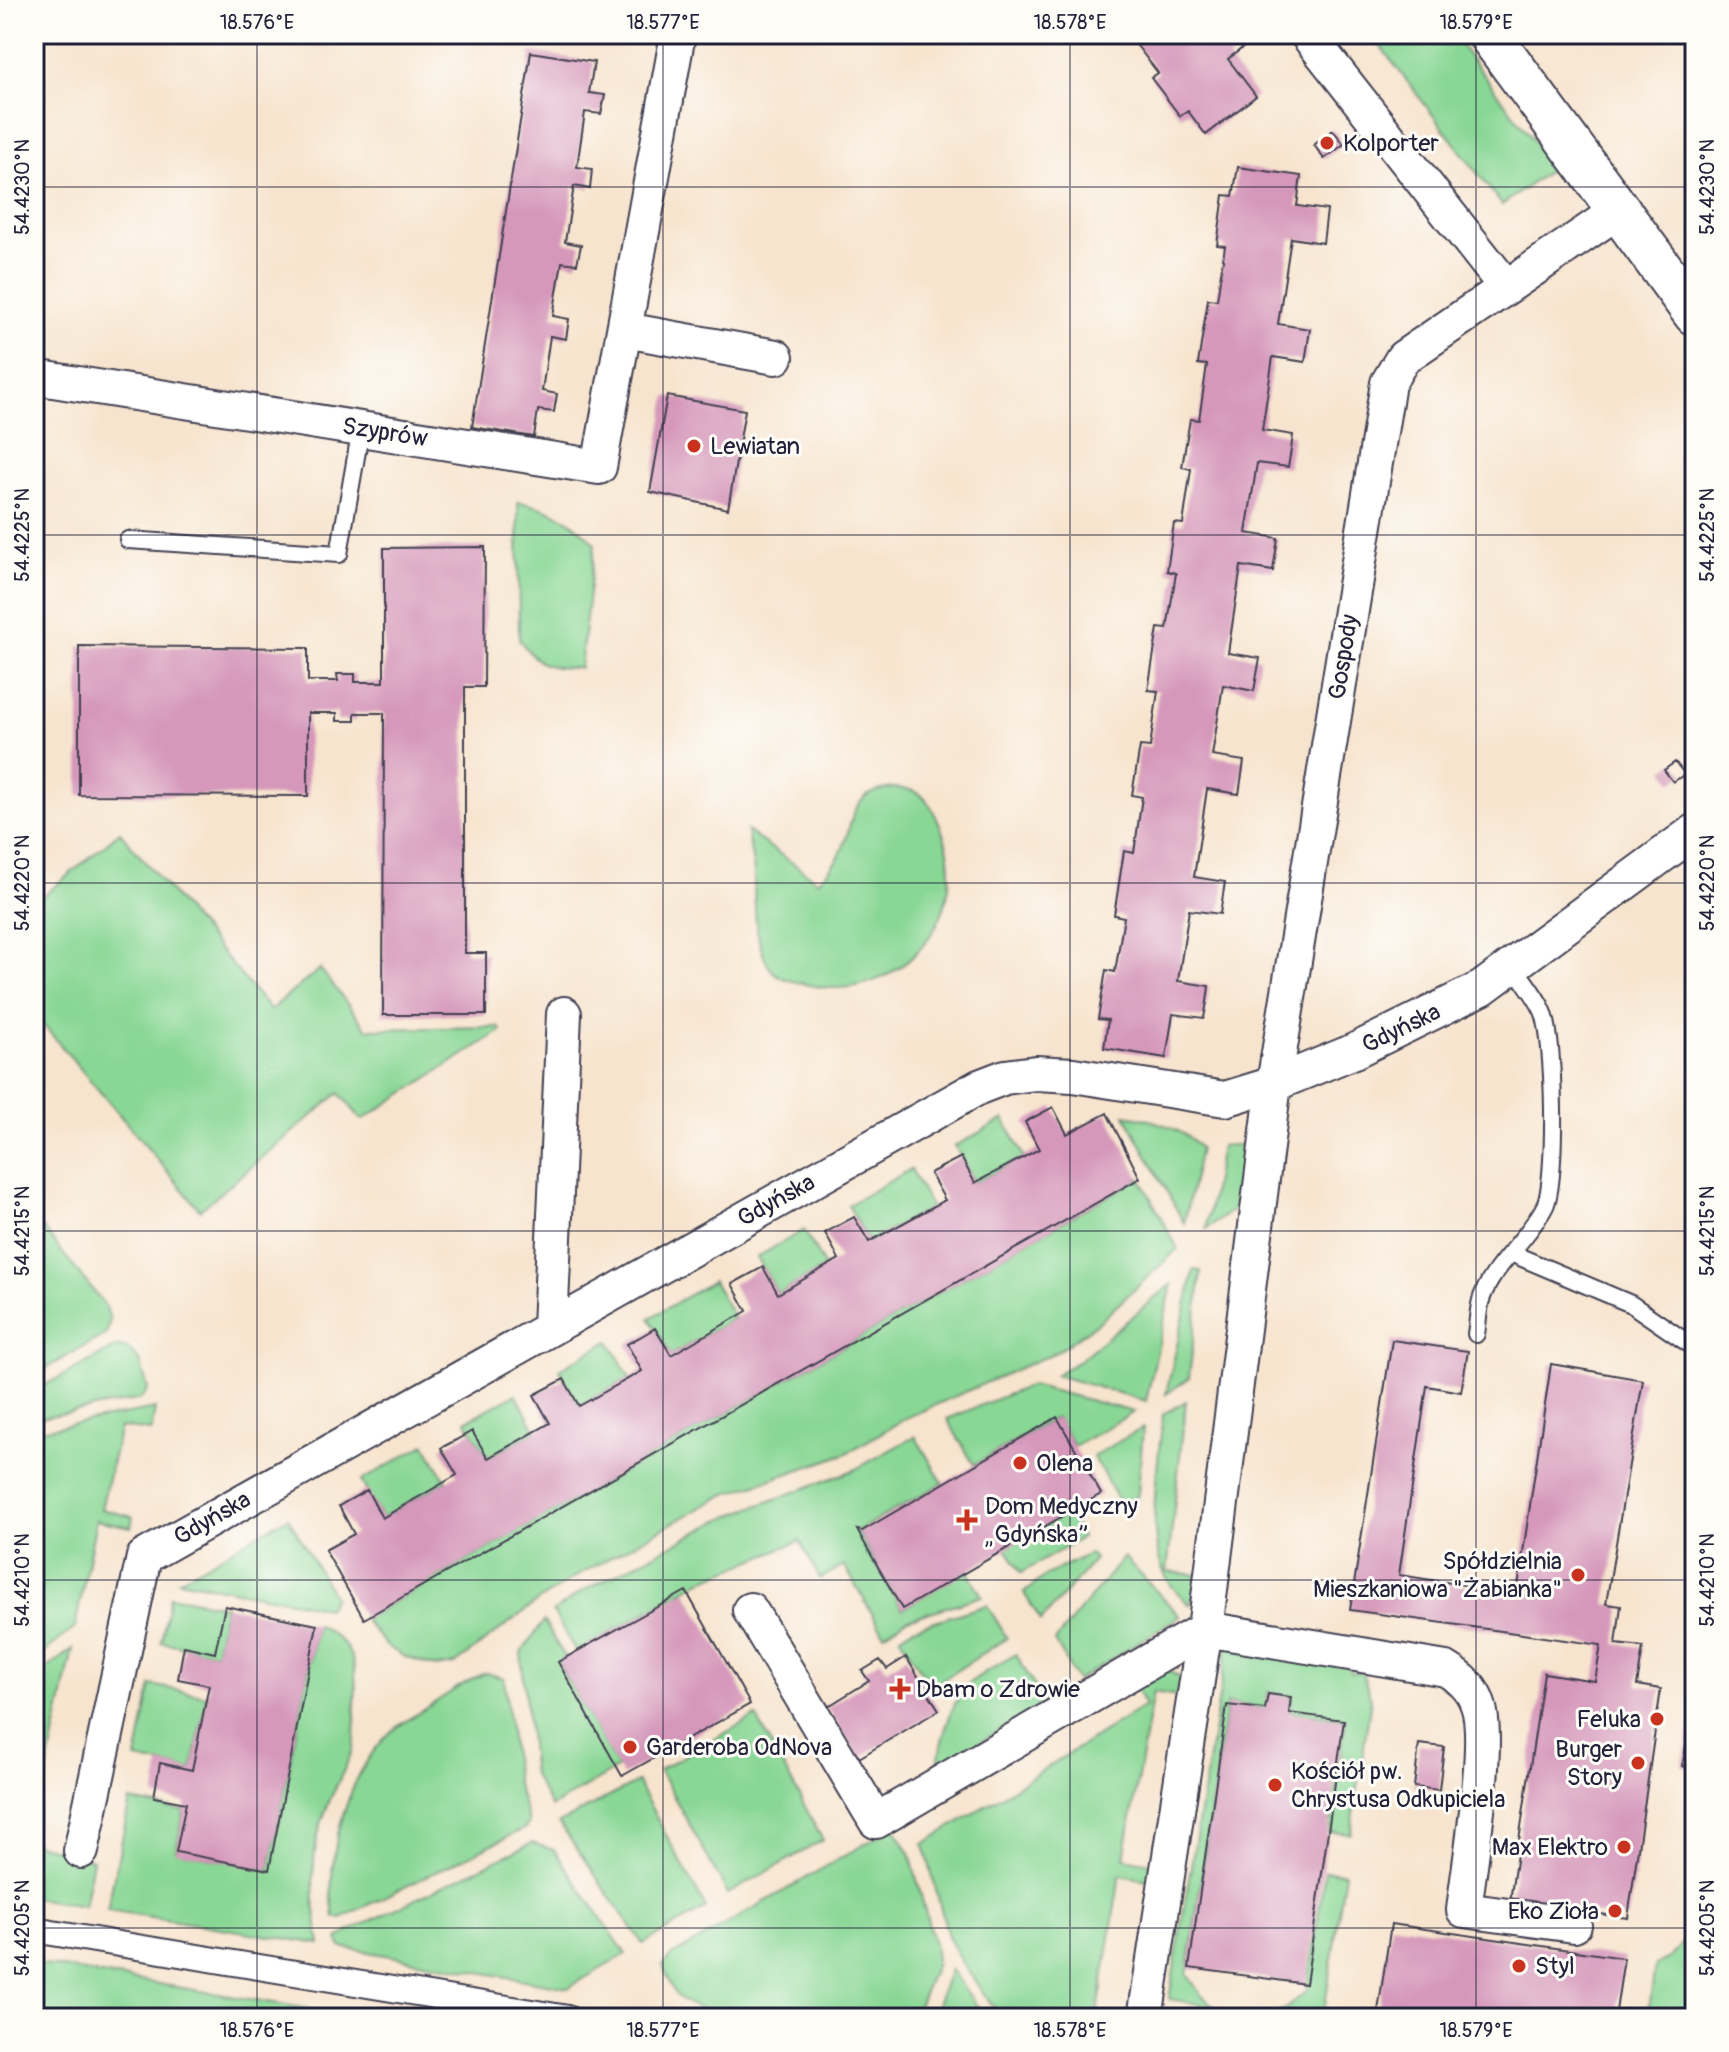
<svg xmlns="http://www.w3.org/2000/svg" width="1729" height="2052" font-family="Pangolin,sans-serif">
<rect width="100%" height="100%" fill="#fdfcf7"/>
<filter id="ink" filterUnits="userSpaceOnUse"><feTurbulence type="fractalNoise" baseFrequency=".0125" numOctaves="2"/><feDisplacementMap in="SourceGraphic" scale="16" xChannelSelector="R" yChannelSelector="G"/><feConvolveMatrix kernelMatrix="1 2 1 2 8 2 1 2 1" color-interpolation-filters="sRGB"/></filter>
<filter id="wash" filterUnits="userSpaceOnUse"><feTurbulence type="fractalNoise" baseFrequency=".006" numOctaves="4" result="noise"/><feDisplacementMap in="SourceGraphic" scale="32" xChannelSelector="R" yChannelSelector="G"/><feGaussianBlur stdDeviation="1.8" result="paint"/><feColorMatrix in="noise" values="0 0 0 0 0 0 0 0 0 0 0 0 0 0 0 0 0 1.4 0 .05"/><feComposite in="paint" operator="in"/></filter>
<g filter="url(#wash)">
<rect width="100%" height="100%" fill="#f7e4ce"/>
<path fill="#89d795" stroke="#567c68" stroke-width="2" d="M1371,34H1452L1554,167L1502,205Z
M518,502C550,507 574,520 595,544L580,668C546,667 539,668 519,639Z
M894,788C901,789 912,789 918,793C929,799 936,816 941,828C976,911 902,1003 814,986C797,982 776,981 767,963C753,933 755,904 754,873C753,859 749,845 747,831L818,881C827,872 837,862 842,850C855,816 850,792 894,788Z
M120,832L270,1010L320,969L367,1029L499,1027L501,1031L362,1120L339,1093L200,1210L34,1014V904Z
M1125,1115C1148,1118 1187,1129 1200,1149L1184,1223Z
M1004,1119L1024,1157L975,1183L955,1146Z
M1250,1144L1243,1203L1206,1229L1221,1146Z
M911,1169L931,1208L869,1242L848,1205Z
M1140,1178L1178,1249L1098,1323L1056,1352L908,1417L845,1454L724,1495L585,1571L538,1601L455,1664L436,1667L405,1657L386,1646L364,1619Z
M34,1217L106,1307L110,1320L106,1334L34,1375Z
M804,1230L825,1267L778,1294L757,1257Z
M1194,1270L1201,1271L1189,1378L1166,1394Z
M713,1281L734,1318L671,1355L650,1318Z
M1172,1284L1146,1401L1055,1375L1077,1362Z
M609,1341L630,1378L579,1406L559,1369Z
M116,1347H126L140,1361L148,1389L141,1399L34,1419V1391Z
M1031,1385L1134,1412L1074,1446L1056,1417L974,1465L947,1419Z
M516,1394L536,1431L488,1458L466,1421Z
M1186,1401L1167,1572L1199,1575L1190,1605C1183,1598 1174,1590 1169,1582C1143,1542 1159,1460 1163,1414Z
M155,1409L151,1431L120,1427L101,1509L133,1517L131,1527L96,1520L75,1628L34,1660V1431Z
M1143,1428L1138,1494L1127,1515L1093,1456Z
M915,1436L943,1483L857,1531L902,1609L967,1570L982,1596L908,1619L884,1634L844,1565L820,1579L800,1541L700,1581L576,1652L553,1612L581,1592L724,1518L854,1470Z
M425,1444L446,1481L382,1518L361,1481Z
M1067,1513L1082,1538L1021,1573L1006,1548Z
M288,1517L334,1597L327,1608L179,1580Z
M1089,1554L1095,1559L1041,1621L1024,1593L1048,1574Z
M1124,1557L1180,1616L1077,1681L1055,1641Z
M170,1596L225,1606L215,1653L161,1642Z
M987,1605L1007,1638L931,1687L900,1637L913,1628Z
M544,1621L565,1658L558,1663L618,1768L551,1807L533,1775L521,1653Z
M317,1625C360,1646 356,1670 355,1712C355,1724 357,1738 353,1749C341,1780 323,1807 317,1840C310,1876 314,1910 320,1944L107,1910L130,1801L184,1811L176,1851L269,1870Z
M1228,1643L1346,1662L1351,1673L1362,1672L1371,1699L1351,1834L1330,1832L1346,1719L1290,1711L1292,1696L1268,1692L1266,1708L1227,1703L1187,1974L1201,1995L1215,2007L1169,1999Z
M73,1649L34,1831V1678Z
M1016,1654L1044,1703L940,1767C935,1752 955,1695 967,1685C981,1673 1000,1664 1016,1654Z
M1163,1668L1180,1677L1185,1697L1153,1692L1124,1858L1156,1864L1153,1881L1120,1875L1097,2018H1001L960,1960L948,1936L924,1844L1145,1706L1134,1685Z
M486,1673L504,1678L516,1781L529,1823L524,1829L341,1918L334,1917C324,1860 347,1772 391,1732C405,1720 422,1711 437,1701C453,1691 468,1679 486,1673Z
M151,1685L207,1696L192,1770L136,1759Z
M756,1716L823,1840L728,1894L659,1770Z
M637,1782L706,1908L643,1944L559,1823Z
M894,1827L910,1853L935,1949L936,1963L913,2018C862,2018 724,2027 685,2002C672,1995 668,1978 663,1965L670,1957Z
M34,1843L93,1860L84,1906L34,1898Z
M532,1843L554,1850L626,1954L568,1988L341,1947L338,1939L349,1931Z
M1325,1871L1345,1873L1323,2018L1271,2015L1285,2009L1307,1991Z
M1695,1926V2018H1648L1655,1965L1670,1958Z
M38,1964L328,2012L329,2018H34V1970Z
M950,1969L986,2018H932Z"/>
<g id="blocks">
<path fill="#d597ba" d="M1128,34H1248L1253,40L1228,59L1256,96L1206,135L1188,111L1180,116L1151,78L1158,73Z
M531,52L594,62L589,93L605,95L601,114L585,112L577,167L592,169L590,189L574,186L565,242L581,245L577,264L562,262L553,316L569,319L566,339L550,336L542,391L557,394L554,412L538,410L534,437L472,427Z
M1333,130L1344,144L1324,159L1314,145Z
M1238,167L1301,176L1297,206L1327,210L1323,243L1291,238L1278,324L1310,329L1308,343L1305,362L1273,357L1262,430L1293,435L1291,450L1288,467L1257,463L1246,533L1278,538L1273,571L1241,566L1228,653L1260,658L1254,691L1223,685L1212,756L1244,761L1239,794L1207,789L1194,877L1225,882L1220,914L1189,910L1178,981L1209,986L1207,1002L1204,1018L1173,1014L1166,1058L1104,1048L1108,1020L1098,1019L1106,970L1115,972L1124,917L1114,915L1124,851L1134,853L1142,797L1132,795L1140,746L1150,747L1158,691L1148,690L1158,628L1167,629L1176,573L1167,571L1174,523L1183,524L1191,469L1182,467L1190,419L1199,420L1207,365L1198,364L1208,299L1217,300L1225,246L1217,245L1224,195L1233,196Z
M667,396L745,410L728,509L650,492Z
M485,547L484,687H465V953H486V1015H383L384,713H355V721H337V713H308V796L79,795V646L308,648V681H338L337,674H355V682H384V548Z
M1675,762L1685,774L1673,782L1664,770Z
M1053,1107L1067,1134L1107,1113L1140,1178L364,1619L325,1550L354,1534L339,1506L367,1490L382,1518L457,1475L441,1448L456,1440L472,1431L488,1458L550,1423L534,1395L564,1379L579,1406L642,1371L627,1344L640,1337L655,1328L671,1355L747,1311L732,1284L763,1267L778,1294L839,1259L825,1233L841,1224L854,1217L869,1242L945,1200L930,1173L961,1157L975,1183L1039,1149L1025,1122Z
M1392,1340L1468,1351L1461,1392L1427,1386L1399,1575L1517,1593L1551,1364L1643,1380L1606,1604L1621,1606L1616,1644L1643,1647L1637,1685L1661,1689L1628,1918L1510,1901L1544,1673L1595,1681L1601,1645L1350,1610Z
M1057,1417L1101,1494L902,1609L857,1530L862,1531Z
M686,1591L750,1704L622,1776L558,1662Z
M225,1606L317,1625L269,1870L176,1852L186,1803L154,1797L160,1763L192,1770L209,1685L178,1679L181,1662L184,1646L215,1653Z
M906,1657L939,1710L859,1758L827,1707L869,1681L862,1671L880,1660L887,1669Z
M1268,1694L1291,1697L1289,1713L1344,1720L1306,1984L1189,1968L1227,1705L1265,1709Z
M1689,1732L1695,1733V1769L1682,1766Z
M1419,1744L1444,1747L1439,1790L1414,1787Z
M1391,1924L1624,1958L1615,2018H1377Z"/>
</g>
</g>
<g filter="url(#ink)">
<use href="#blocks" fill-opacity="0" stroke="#423f51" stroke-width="2"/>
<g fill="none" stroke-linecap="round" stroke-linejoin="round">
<defs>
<path id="service" d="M128,540L339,554L361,428
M1513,1254L1631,1304L1695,1348
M1476,1334C1478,1322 1478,1308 1482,1297C1495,1263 1528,1239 1545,1206C1557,1181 1555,1038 1543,1011C1536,995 1522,979 1513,965
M1695,1583V1611"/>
<path id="pedestrian" d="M34,1930L568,2018"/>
<path id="minor" d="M1307,34L1506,287
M625,330L776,357
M34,377L599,467L678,34
M550,1327L564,1014
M750,1610L876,1821L1205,1629L1446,1669C1461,1678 1472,1687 1478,1705C1491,1740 1469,1866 1464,1910L1574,1925
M81,1851L144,1557L979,1087L1005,1077L1036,1073L1073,1075L1225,1099L1274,1084L1352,1052L1482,988L1695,831
M1145,2018L1205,1629L1274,1084L1388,383L1403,358L1618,211"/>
<path id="tertiary" d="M1489,34L1695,314"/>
</defs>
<use href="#service" stroke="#423f51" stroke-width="20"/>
<use href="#pedestrian" stroke="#423f51" stroke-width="28"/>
<use href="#minor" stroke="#423f51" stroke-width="38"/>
<use href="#tertiary" stroke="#423f51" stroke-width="46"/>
<use href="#service" stroke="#fff" stroke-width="16"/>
<use href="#pedestrian" stroke="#fff" stroke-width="24"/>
<use href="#minor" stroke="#fff" stroke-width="34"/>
<use href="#tertiary" stroke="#fff" stroke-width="42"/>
</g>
</g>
<path fill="none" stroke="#22223b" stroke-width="2" stroke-opacity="0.45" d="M257,34V2018M663,34V2018M1070,34V2018M1476,34V2018M34,187H1695M34,535H1695M34,883H1695M34,1231H1695M34,1580H1695M34,1928H1695"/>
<g fill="#c8321e" stroke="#fdfcf7" stroke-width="3">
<circle cx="1327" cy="143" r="8"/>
<circle cx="694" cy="446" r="8"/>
<circle cx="1020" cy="1463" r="8"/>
<path d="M963 1508h8v8h8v8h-8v8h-8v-8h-8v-8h8z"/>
<circle cx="1578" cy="1575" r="8"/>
<path d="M896 1677h8v8h8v8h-8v8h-8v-8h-8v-8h8z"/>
<circle cx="1657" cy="1719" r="8"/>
<circle cx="630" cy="1747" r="8"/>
<circle cx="1638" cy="1763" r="8"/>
<circle cx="1275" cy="1785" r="8"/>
<circle cx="1624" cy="1847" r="8"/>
<circle cx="1615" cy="1911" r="8"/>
<circle cx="1519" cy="1966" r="8"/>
</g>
<g text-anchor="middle" stroke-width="6" stroke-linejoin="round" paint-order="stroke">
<g font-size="24" fill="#22223b" stroke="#fdfcf7" text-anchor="start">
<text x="1343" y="151">Kolporter</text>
<text x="710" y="454">Lewiatan</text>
<text x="1036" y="1471">Olena</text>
<text x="985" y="1514">Dom Medyczny<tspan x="985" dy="28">„Gdyńska”</tspan></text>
<text x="1562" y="1569" text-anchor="end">Spółdzielnia<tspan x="1562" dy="28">Mieszkaniowa "Żabianka"</tspan></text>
<text x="916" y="1697">Dbam o Zdrowie</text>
<text x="1641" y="1727" text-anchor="end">Feluka</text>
<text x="646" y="1755">Garderoba OdNova</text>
<text x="1622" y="1757" text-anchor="end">Burger<tspan x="1622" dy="28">Story</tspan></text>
<text x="1291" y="1779">Kościół pw.<tspan x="1291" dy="28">Chrystusa Odkupiciela</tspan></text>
<text x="1608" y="1855" text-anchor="end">Max Elektro</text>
<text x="1599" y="1919" text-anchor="end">Eko Zioła</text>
<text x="1535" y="1974">Styl</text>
</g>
<g font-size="24" fill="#22223b" stroke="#fdfcf7">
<text transform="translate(385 432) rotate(9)" y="8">Szyprów</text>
<text transform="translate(1343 657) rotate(-81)" y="8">Gospody</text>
<text transform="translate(1401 1028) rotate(-26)" y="8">Gdyńska</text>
<text transform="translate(776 1200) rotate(-29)" y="8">Gdyńska</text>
<text transform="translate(212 1518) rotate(-30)" y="8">Gdyńska</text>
</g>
</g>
<rect width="1729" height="2052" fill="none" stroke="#fdfcf7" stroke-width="88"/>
<rect x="44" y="44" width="1641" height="1964" fill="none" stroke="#22223b" stroke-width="3"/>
<g font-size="20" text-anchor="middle" fill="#22223b">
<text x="257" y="29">18.576°E</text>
<text x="663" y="29">18.577°E</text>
<text x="1070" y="29">18.578°E</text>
<text x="1476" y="29">18.579°E</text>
<text transform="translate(22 187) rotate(-90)" y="7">54.4230°N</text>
<text transform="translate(1707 187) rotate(-90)" y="7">54.4230°N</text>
<text transform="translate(22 535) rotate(-90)" y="7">54.4225°N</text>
<text transform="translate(1707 535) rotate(-90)" y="7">54.4225°N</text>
<text transform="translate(22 883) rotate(-90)" y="7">54.4220°N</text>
<text transform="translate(1707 883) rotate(-90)" y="7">54.4220°N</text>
<text transform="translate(22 1231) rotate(-90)" y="7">54.4215°N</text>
<text transform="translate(1707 1231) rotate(-90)" y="7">54.4215°N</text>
<text transform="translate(22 1580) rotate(-90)" y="7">54.4210°N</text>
<text transform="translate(1707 1580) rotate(-90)" y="7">54.4210°N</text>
<text transform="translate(22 1928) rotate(-90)" y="7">54.4205°N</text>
<text transform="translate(1707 1928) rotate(-90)" y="7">54.4205°N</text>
<text x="257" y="2037">18.576°E</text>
<text x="663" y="2037">18.577°E</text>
<text x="1070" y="2037">18.578°E</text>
<text x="1476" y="2037">18.579°E</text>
</g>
</svg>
